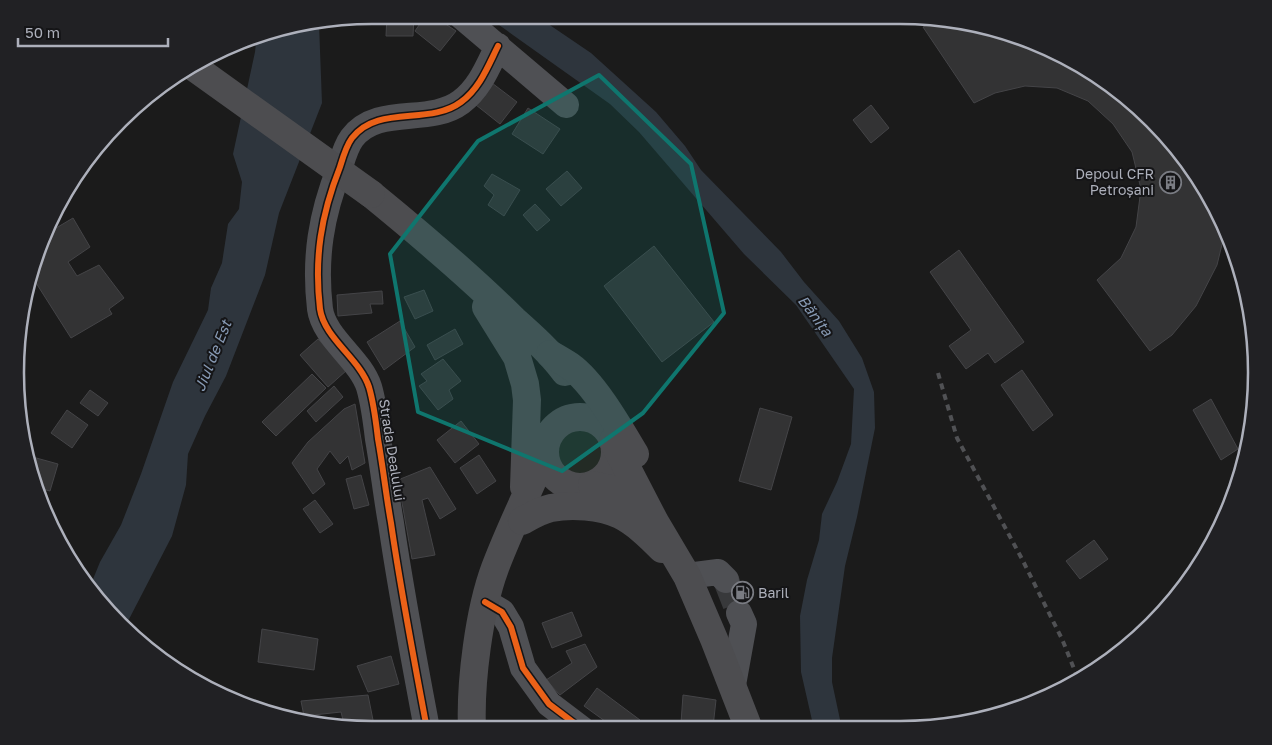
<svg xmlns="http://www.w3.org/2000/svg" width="1272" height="745" font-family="'Golos Text',sans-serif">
<rect width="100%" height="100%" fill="#1b1b1b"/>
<path fill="#232b25" d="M546 452a34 34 0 1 1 68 0a34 34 0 1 1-68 0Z"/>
<path fill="#2e353d" d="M485,15H535L591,53L656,112L685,146L701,170L781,252L804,282L839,321L862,358L874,392L875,428L857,517L845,566L832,658V682L842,729H814L801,672L800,616L807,580L819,540L822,514L837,482L851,444L854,389L796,305L744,254L639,132L610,104Z
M319,24L322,103L279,213L265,275L226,376L205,416L188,454L186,485L172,536L126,625L89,589L100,562L121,525L141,474L173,382L208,310L211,288L222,263L228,224L239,209L242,182L233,154L255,52L257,34Z"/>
<path fill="#333334" stroke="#444447" d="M387,15H414L413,36H386Z
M426,15H432L456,31L440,51L415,31Z
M942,19L1015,34L1098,75L1152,120L1197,174L1226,228L1217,265L1196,306L1172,335L1150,351L1097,280L1121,258L1136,227L1141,189L1132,152L1113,124L1088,101L1057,88L1025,86L995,93L974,103L923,27Z
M492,83L517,102L500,124L476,105Z
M871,105L889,128L871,143L853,120Z
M528,108L560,129L543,154L512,134Z
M567,171L582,188L561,206L546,189Z
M492,174L520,190L504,216L488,205L494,195L484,186Z
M535,204L550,220L537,231L523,215Z
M73,218L90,247L68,262L77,276L99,265L124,298L109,309L112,314L71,338L31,275L34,258L46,234Z
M654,246L714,322L662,362L604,286Z
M959,250L1024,342L995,363L988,353L966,369L949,346L971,330L930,272Z
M424,290L433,311L415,319L404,297Z
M382,291L383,304H370L372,313L338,316L337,295Z
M400,321L415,347L384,370L367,342Z
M455,329L463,344L435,360L427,345Z
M318,339L347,370L328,387L300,355Z
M443,359L461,381L449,390L453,399L438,410L419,386L427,381L421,374Z
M1022,370L1053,415L1033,431L1001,385Z
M312,374L326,388L276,436L262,422Z
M334,386L343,397L316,422L307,411Z
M90,390L108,403L98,416L80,403Z
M1211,399L1238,449L1221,460L1193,410Z
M355,404L365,463L352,470L348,456L340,464L330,451L317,469L325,484L313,494L292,463L308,442L344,409Z
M760,408L792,417L771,490L739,481Z
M67,410L88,425L72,448L51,433Z
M461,421L479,444L455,463L437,440Z
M479,455L496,481L477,494L460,468Z
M29,456L58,464L50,491L34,487Z
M430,467L456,509L440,519L428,498L422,500L435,555L412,559L398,480Z
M361,475L369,505L354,509L346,479Z
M315,500L333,524L320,533L303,509Z
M1094,540L1108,559L1080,579L1066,561Z
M572,612L582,636L552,648L542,623Z
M262,629L318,639L314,670L258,662Z
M585,644L597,667L560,695L546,680L572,663L566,651Z
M391,656L399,684L368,692L357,666Z
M597,688L640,720L633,729H616L584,706Z
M368,695L374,725L358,729L345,728L341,712L304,716L301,701Z
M683,695L716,700L713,727L681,723Z"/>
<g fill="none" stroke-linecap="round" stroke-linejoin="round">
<path stroke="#38393b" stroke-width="26" stroke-dasharray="26 13" stroke-linecap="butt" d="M726,580L739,613"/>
<path stroke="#4f5054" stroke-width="26" d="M460,15L566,105
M687,576L718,572L726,580
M485,602L502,612L511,627L523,668L549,704L582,729
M733,685L744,624L739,613
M427,729C414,660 401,592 391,523C386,495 383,467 378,439C376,422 374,404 369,387C360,359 324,338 320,309C314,258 321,215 340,167C343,157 346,146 352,138C378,104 429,126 461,102C480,88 488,66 498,46"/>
<path stroke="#4d4d50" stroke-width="28" d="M371,194C420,234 469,275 514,320C532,336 550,352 565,372
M486,307L517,357L525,384L527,400L524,487
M545 452a35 35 0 1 1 70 0a35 35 0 1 1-70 0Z
M472,729C470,683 479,611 495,568C510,528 529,491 545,452"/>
<path stroke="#4d4d50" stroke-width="28" d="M550,354C557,358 564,362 570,366C594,383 620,429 635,454
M613,441L655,522L687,576L714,639L749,729
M592,485C616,489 630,495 647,513
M522,521C531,516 541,510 551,508C572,504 600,506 620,515C636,523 650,537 662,549"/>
<path stroke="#505154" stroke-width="4" stroke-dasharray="6 5" stroke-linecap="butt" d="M938,373L957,438L1022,559L1062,639L1079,681"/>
<path stroke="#4d4d50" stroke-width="28" d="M195,68L371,194"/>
<defs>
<path id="cycleway" d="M485,602L502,612L511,627L523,668L549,704L582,729
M427,729C414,660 401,592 391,523C386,495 383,467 378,439C376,422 374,404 369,387C360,359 324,338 320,309C314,258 321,215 340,167C343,157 346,146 352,138C378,104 429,126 461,102C480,88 488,66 498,46"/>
</defs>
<use href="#cycleway" stroke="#151517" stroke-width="9"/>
<use href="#cycleway" stroke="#ea6118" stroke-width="6"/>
</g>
<path fill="#0f766e" fill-opacity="0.2" stroke="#0f766e" stroke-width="4" stroke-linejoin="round" d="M599,75L691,164L724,313L643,413L562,471L418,412L390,254L478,141Z"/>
<defs>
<symbol id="building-ring" viewBox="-11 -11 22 22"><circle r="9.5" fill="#151517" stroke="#7a7c83" stroke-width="1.5"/><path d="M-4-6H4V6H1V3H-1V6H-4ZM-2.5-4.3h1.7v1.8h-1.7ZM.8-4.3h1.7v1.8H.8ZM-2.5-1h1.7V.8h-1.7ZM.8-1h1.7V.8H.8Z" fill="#7a7c83"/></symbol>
<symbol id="fuel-ring" viewBox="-11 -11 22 22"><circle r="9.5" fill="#151517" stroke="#7a7c83" stroke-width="1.5"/><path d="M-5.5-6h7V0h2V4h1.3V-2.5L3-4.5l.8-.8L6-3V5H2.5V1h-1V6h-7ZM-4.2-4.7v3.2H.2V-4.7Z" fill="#7a7c83"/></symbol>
</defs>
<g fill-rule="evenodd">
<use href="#building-ring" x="1158" y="170" width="25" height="25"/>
<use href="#fuel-ring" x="730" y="580" width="25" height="25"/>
</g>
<g text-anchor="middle" stroke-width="4" stroke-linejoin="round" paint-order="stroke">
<g font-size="14" fill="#adb0bb" stroke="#151517" text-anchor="end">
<text x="1154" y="179">Depoul CFR<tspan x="1154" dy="16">Petroșani</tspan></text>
<text x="758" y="598" text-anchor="start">Baril</text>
</g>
<g font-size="14" fill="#adb0bb" stroke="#151517">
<text transform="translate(392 450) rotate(81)" y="5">Strada Dealului</text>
</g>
<g font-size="15" font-style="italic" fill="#879ab4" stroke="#151517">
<text transform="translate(815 316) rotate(53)" y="5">Bănița</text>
<text transform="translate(213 356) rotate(-68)" y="5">Jiul de Est</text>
</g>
</g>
<path d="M0 0H1272V745H0ZM372 24H900A348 348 0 0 1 1248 372V373A348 348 0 0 1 900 721H372A348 348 0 0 1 24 373V372A348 348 0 0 1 372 24Z" fill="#212124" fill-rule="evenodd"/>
<path fill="none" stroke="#adb0bb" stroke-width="2.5" d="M372 24H900A348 348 0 0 1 1248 372V373A348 348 0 0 1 900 721H372A348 348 0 0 1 24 373V372A348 348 0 0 1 372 24Z"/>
<path d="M18 38v8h150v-8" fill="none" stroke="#adb0bb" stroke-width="2.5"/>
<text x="25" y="38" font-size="15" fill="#adb0bb" stroke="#151517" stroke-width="4" paint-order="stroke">50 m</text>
</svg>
